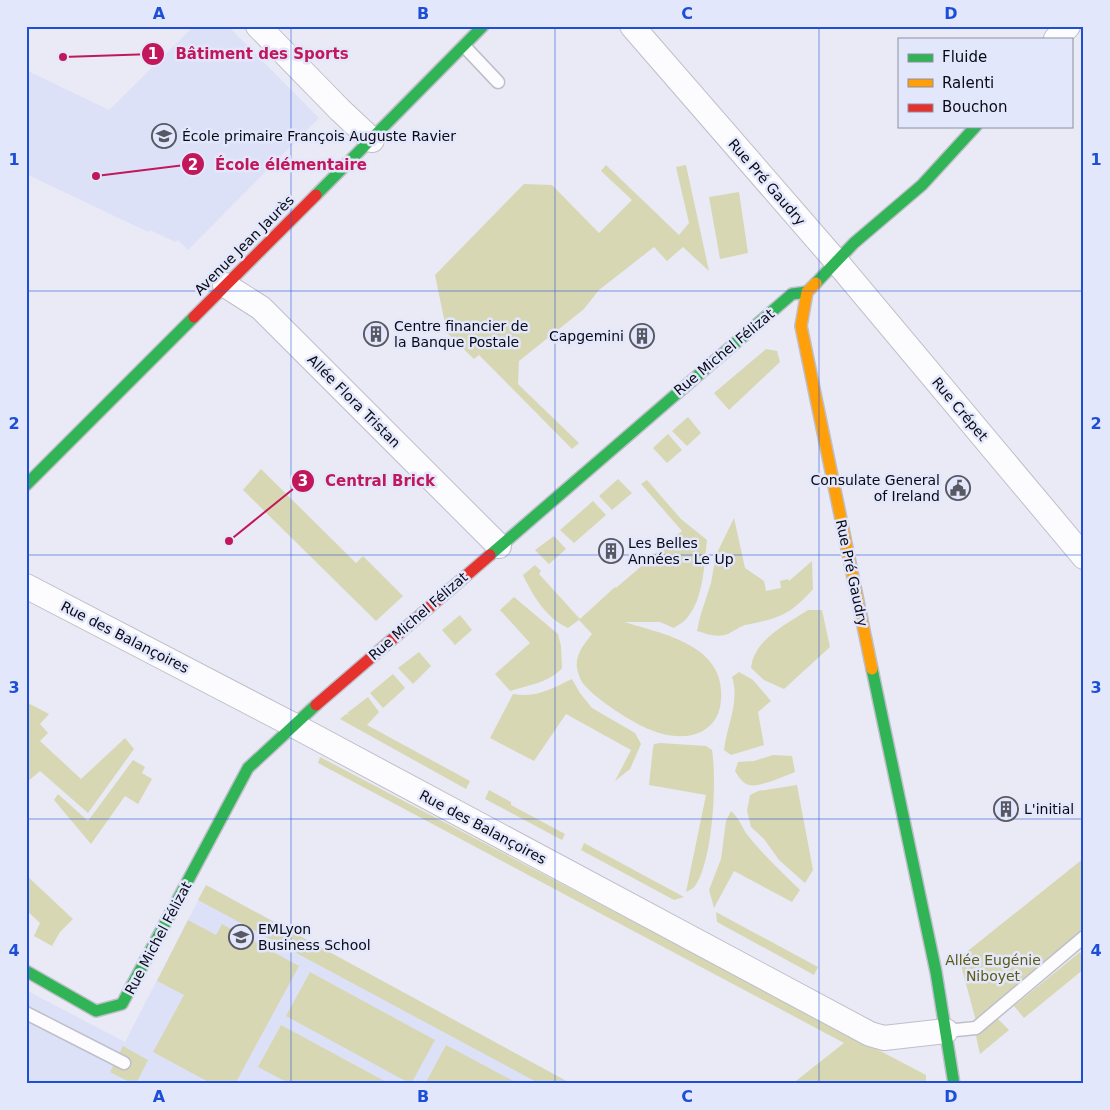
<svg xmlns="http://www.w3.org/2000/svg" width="1110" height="1110" font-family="'DejaVu Sans',sans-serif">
<rect width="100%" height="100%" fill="#e9eaf5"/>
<path fill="#dde1f8" d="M194,26H228L319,118L188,250L178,240L175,242L150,230L148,232L26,174V70L109,110Z
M206,885L572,1084H26V990L125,1042Z"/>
<path fill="#d8d7b3" d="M606,165L679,235L689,223L676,167L686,165L709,271L683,247L667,261L654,247L599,290L584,309L519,361L518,384L579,443L572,449L479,355L474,359L447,333L435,275L524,184L552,185L599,233L632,200L601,171Z
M739,192L748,253L720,259L709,197Z
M766,349L777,351L780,362L729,410L714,393Z
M688,417L701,433L687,446L672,431Z
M668,434L682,450L667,463L653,448Z
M261,469L356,563L363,556L403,596L376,621L243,490Z
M618,479L632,493L612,510L599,496Z
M647,480L681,519L707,540C704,565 704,598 687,618C684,622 678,625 674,628L660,622H624C668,635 731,647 720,707C717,722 706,732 692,735C679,738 662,735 651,730C634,724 592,697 582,682C580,679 578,673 577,668C575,655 584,644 592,634L579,620L568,628C546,618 533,596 523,575L535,565L541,571L539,574L580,619L615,587L616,588L645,563L644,561L653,553L655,554L682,531L641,484Z
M593,501L606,515L574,543L560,530Z
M734,518L745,568L764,581L766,591L781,588L780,581L788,579L789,581L812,561L813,589C789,616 779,618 745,625C739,627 734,631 728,634C717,638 707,634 697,631L700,617L711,583L716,555Z
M554,536L566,549L549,564L535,550Z
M514,597L558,634L561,646L562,668C549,683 528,685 510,691L513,694C537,698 551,689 572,679L580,693L592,708L635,733L641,744L630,769L615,781L631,750L566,714L534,761L490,738L513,694L495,674L530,643L500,610Z
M808,610H822L830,647L784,689L764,680L751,668C754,639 787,624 808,610Z
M460,615L472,630L455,645L442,630Z
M419,652L431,666L413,684L398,668Z
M739,672L753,680L771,701L758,712L764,745L731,755L724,750C727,725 740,701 732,677Z
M393,674L405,688L383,708L370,693Z
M368,697L379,712L367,725L470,781L466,789L340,719L346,714L350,715L347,713Z
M26,702L49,714L40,724L48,733L40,741L81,779L125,738L134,749L88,813L40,771L26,783Z
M660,743L706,746L712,750C717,780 713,861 695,886C693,889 689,890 686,892L706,795L649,785L653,748L654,744Z
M773,755L792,756L795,772C784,776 759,788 749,785C742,783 739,777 735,771L738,762L754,761Z
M320,757L926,1075V1084H792L844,1043L318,763Z
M133,760L145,767L142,773L152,779L138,804L125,796L91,844L54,800L58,794L88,821Z
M797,785L813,870L805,883L779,860L764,839L751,827L747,811L750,795L758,791Z
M489,790L511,802V805L565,834L562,840L485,799Z
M731,811C739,818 741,825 746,833C762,854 782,872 800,890L792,902L734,871L714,908L709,890L721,859L726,821Z
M584,843L684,897L674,900L581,850Z
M1084,858V930L976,1021L959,958Z
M26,875L73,919L60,932L52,946L34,936L40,923L26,910Z
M206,885L572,1084H540L198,900Z
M716,912L818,967L814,975L717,922Z
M188,920L216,935L222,924L299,966L235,1084H212L153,1052L184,995L157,981Z
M1080,952L1084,956V969L1024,1018L1014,1006Z
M310,972L435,1040L411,1084L286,1016Z
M997,1018L1009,1030L980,1054L976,1036Z
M281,1025L390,1084H290L258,1067Z
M446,1045L519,1084H425Z
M123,1046L148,1060L136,1084H133L110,1072Z"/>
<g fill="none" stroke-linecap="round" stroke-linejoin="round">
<defs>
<path id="lane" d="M464,46L498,82
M26,1013L124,1063
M946,1031L976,1028L1084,937"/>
<path id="street" d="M258,26L340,110L372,140
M632,26L836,261L1084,557
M1056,39L1068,26
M225,285L261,308L499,546
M26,586L295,726L870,1034L884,1038L946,1031"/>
<path id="fast" d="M316,195L483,26
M816,283L854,243L922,185L976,126
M26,485L194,317
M490,555L792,294L807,292
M872,669L936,972L954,1084
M26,971L96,1011L122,1004L248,768L316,705"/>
<path id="slow" d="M816,283L807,292L801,326L872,669"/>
<path id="jam" d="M194,317L316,195
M316,705L490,555"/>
</defs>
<use href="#lane" stroke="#bebfca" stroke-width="15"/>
<use href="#street" stroke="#bebfca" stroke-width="26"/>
<use href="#fast" stroke="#bebfca" stroke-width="14"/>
<use href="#slow" stroke="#bebfca" stroke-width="14"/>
<use href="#jam" stroke="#bebfca" stroke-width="14"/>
<use href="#lane" stroke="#fcfcfe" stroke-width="12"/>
<use href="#street" stroke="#fcfcfe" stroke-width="24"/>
<use href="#fast" stroke="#30b455" stroke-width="11"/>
<use href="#slow" stroke="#ff9f0a" stroke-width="11"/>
<use href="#jam" stroke="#e5322d" stroke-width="11"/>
</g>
<path fill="none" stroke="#1d4ed8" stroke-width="1" stroke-opacity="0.55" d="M291,26V1084M555,26V1084M819,26V1084M26,291H1084M26,555H1084M26,819H1084"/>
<defs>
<symbol id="school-ring" viewBox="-11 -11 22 22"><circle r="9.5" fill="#e3e7fb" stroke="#575863" stroke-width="1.5"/><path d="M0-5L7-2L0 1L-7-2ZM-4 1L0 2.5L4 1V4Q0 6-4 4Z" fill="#575863"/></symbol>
<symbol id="building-ring" viewBox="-11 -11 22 22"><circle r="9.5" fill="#e3e7fb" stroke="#575863" stroke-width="1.5"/><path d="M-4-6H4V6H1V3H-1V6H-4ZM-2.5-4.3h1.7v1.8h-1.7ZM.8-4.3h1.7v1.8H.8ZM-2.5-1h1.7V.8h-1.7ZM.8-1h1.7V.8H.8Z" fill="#575863"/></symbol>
<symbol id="civic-ring" viewBox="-11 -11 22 22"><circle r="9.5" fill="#e3e7fb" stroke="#575863" stroke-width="1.5"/><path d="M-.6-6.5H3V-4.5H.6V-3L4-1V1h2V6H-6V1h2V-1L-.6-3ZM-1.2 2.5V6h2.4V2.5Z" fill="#575863"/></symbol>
<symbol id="university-ring" viewBox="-11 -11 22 22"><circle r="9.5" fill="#e3e7fb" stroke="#575863" stroke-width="1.5"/><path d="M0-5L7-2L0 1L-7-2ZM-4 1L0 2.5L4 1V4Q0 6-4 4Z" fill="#575863"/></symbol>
</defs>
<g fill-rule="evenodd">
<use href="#school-ring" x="150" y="122" width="28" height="28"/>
<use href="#building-ring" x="362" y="320" width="28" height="28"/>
<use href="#building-ring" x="628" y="322" width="28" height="28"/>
<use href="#civic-ring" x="944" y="474" width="28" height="28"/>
<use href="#building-ring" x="597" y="537" width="28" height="28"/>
<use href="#building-ring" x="992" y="795" width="28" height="28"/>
<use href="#university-ring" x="227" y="923" width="28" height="28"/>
</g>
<g text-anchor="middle" stroke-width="5" stroke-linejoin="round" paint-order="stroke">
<g font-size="14" fill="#090a15" stroke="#e3e7fb" text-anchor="start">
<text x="182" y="141">École primaire François Auguste Ravier</text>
<text x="394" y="331">Centre financier de<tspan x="394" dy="16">la Banque Postale</tspan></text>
<text x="624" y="341" text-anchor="end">Capgemini</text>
<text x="940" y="485" text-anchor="end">Consulate General<tspan x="940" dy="16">of Ireland</tspan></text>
<text x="628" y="548">Les Belles<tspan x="628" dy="16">Années - Le Up</tspan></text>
<text x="1024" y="814">L'initial</text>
<text x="258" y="934">EMLyon<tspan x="258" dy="16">Business School</tspan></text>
</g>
<g font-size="14" fill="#090a15" stroke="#e3e7fb">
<text transform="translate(767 182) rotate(49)" y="5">Rue Pré Gaudry</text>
<text transform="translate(244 245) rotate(-45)" y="5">Avenue Jean Jaurès</text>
<text transform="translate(724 352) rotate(-40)" y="5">Rue Michel Félizat</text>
<text transform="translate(354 401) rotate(45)" y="5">Allée Flora Tristan</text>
<text transform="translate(960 409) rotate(50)" y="5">Rue Crépet</text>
<text transform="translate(852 573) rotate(78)" y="5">Rue Pré Gaudry</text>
<text transform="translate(418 616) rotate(-41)" y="5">Rue Michel Félizat</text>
<text transform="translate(125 637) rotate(27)" y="5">Rue des Balançoires</text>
<text transform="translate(483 827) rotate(28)" y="5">Rue des Balançoires</text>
<text transform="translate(158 938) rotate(-62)" y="5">Rue Michel Félizat</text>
</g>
<g font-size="14" fill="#5e5a13" stroke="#e3e7fb">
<text x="993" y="965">Allée Eugénie<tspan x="993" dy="16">Niboyet</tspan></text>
</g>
</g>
<path fill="none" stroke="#c2185b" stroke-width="2" d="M63 57L153 54M96 176L193 164M229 541L303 481"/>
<g fill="#c2185b" stroke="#e3e7fb" stroke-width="2">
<circle cx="63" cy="57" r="5"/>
<circle cx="96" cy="176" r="5"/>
<circle cx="229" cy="541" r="5"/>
<circle cx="153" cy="54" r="12"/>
<circle cx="193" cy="164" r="12"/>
<circle cx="303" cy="481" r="12"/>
</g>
<g font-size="15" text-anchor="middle" font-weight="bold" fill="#fff">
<text x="153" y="59">1</text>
<text x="193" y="170">2</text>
<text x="303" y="486">3</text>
</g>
<g font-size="15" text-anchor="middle" font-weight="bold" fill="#c2185b" stroke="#e3e7fb" stroke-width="5" stroke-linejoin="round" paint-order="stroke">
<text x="262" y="59">Bâtiment des Sports</text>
<text x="291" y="170">École élémentaire</text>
<text x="380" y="486">Central Brick</text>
</g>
<rect width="1110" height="1110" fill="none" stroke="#e3e7fb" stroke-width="55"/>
<rect x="898" y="38" width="175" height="90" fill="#e3e7fb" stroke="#8c8f9f"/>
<rect x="908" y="54" width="25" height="8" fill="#30b455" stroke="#8c8f9f"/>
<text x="942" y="62" font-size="15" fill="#090a15">Fluide</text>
<rect x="908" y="79" width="25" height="8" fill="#ff9f0a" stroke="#8c8f9f"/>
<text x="942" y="88" font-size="15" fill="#090a15">Ralenti</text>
<rect x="908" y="104" width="25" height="8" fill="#e5322d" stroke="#8c8f9f"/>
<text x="942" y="112" font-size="15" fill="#090a15">Bouchon</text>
<rect x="28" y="28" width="1054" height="1054" fill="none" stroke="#1d4ed8" stroke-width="2"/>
<g font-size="16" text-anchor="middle" font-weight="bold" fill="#1d4ed8">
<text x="159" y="19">A</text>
<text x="423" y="19">B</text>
<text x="687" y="19">C</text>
<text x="951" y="19">D</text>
<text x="14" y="165">1</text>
<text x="1096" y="165">1</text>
<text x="14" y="429">2</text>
<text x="1096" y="429">2</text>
<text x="14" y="693">3</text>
<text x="1096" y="693">3</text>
<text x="14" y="956">4</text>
<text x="1096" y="956">4</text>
<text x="159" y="1102">A</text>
<text x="423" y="1102">B</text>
<text x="687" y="1102">C</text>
<text x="951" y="1102">D</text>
</g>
</svg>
